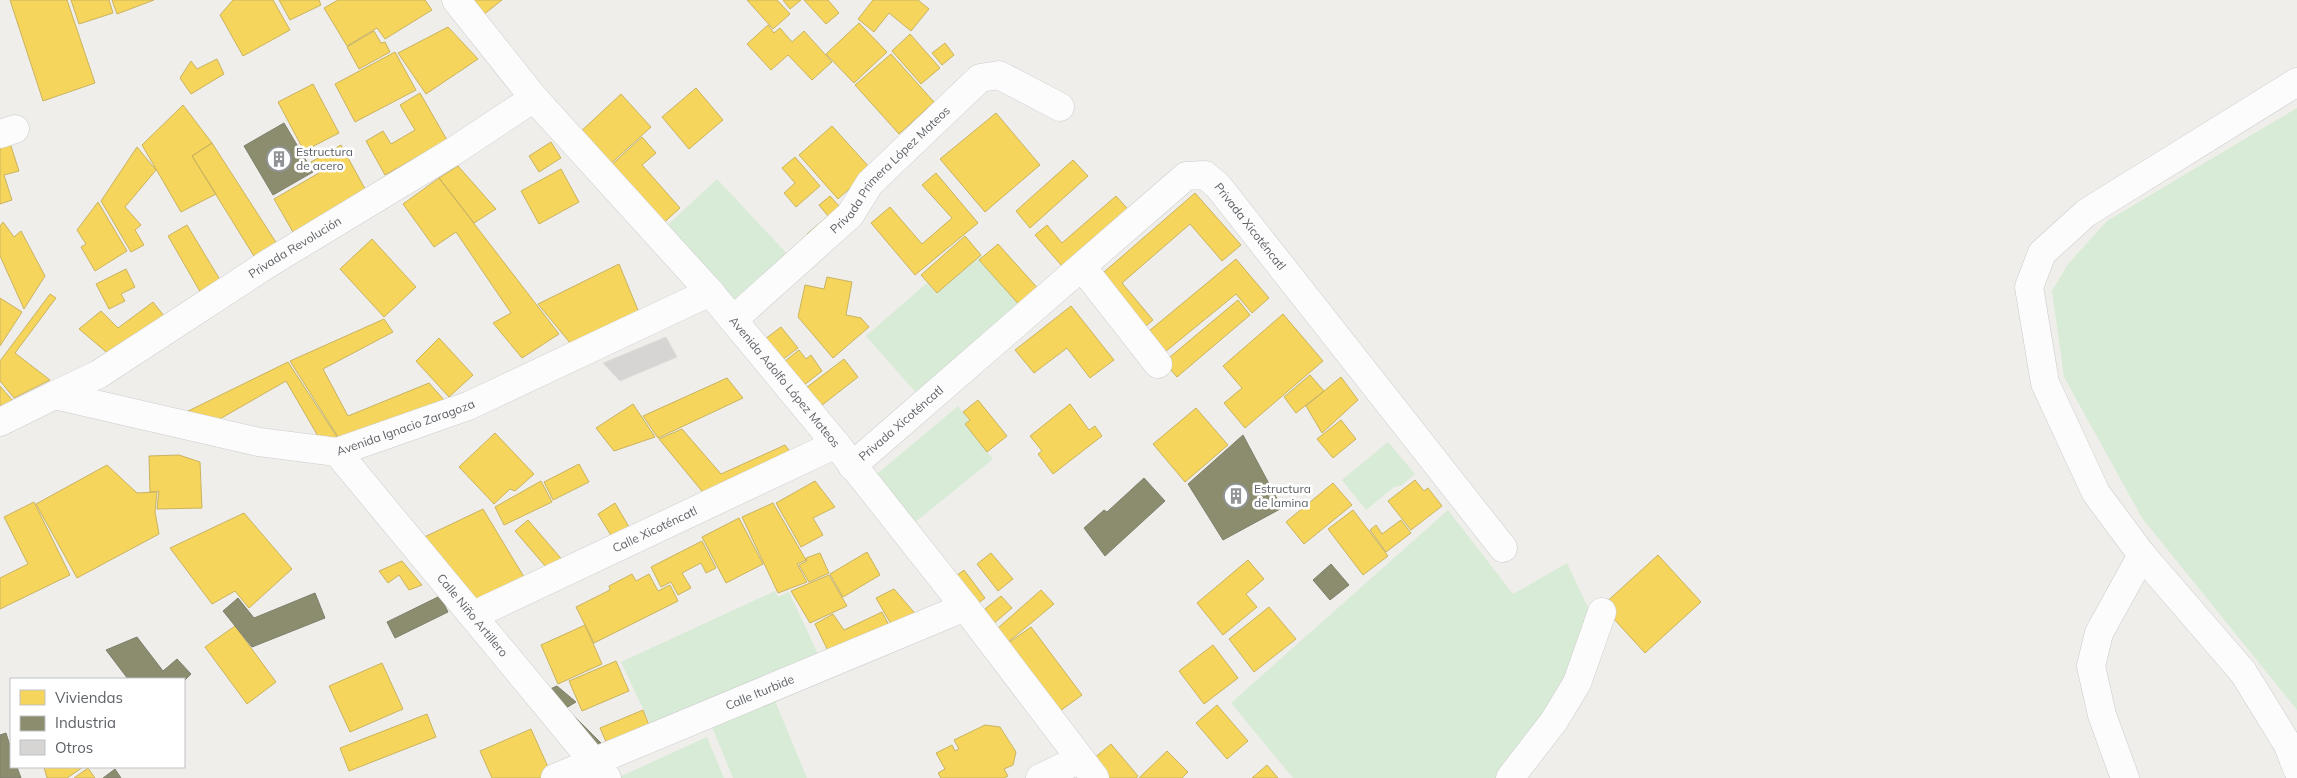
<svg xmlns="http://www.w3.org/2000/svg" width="2297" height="778" font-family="Mulish,sans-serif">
<rect width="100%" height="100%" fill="#efeeea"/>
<path fill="#d8ebd6" d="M2297,108V710L2142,518L2064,377L2052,291L2068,264L2107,221Z
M717,179L792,259L735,312L661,231Z
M981,255L1023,304L918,395L866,336L927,283L949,307L937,293Z
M958,406L969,420L965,424L993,459L908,528L871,479Z
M1388,442L1415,474L1401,486L1394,487L1366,510L1342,480Z
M1448,510L1513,594L1567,563L1592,616L1570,677L1499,778H1293L1231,703Z
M775,591L778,597L789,592L818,654L653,730L621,662Z
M775,701L807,778H733L712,727Z
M707,737L724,778H617Z"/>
<path fill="#f6d55c" stroke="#c9b360" d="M10,0H67L95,83L43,101Z
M71,0H109L113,13L79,24Z
M112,0H154L117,14Z
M233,0H273L290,30L243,56L220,15Z
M279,0H319L321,5L290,20Z
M338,0H425L432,10L385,39L377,28L347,46L324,8Z
M471,0H502L483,15Z
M747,0H777L790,14L773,29Z
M783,0H801L790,9Z
M804,0H828L839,13L826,24Z
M873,0H918L929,9L911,31L889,13L874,32L858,19Z
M859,23L887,52L854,83L826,54Z
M768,25L774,33L780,28L792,42L804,31L832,62L812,80L788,55L771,70L747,44Z
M448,27L478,59L426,94L398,53Z
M374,31L381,43L385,42L390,52L359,69L347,47Z
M910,34L940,68L921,84L892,51Z
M945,43L954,55L942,65L932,53Z
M395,52L416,90L355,122L335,84Z
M891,54L934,102L899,134L855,85Z
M217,59L224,74L191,94L180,78L191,61L197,69Z
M313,84L339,133L304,151L278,102Z
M696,88L723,120L689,149L662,117Z
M420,93L447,140L385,175L366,141L383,131L391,144L415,130L400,105Z
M621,94L651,127L607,167L577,135Z
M183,105L212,143L192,156L216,194L181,212L142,145Z
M996,113L1040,165L985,212L940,159Z
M832,126L871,169L838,199L799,155Z
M642,137L656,153L642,165L680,208L658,228L606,170Z
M551,142L561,158L539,172L529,156Z
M10,143L19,171L4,175L12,200L0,204V146Z
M212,143L279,247L257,261L192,156Z
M341,145L370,198L297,239L274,199L319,173L311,162Z
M137,147L156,170L125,207L141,225L135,230L144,245L131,252L101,201Z
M795,157L820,186L796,207L784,193L795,183L782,168Z
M1073,160L1088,176L1030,228L1016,211Z
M458,166L496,209L474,223L439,178Z
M561,169L579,202L539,224L521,191Z
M936,173L978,223L915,275L871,223L890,207L922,244L952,218L922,185Z
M439,178L559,334L522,358L493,323L511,313L456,232L434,247L403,204Z
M1195,193L1241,245L1222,261L1190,224L1122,283L1153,320L1139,332L1096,279Z
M830,196L847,215L815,243L807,234L828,216L819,205Z
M1116,196L1134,216L1068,273L1035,235L1047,225L1062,243Z
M98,202L127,251L95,271L81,247L86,244L77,230Z
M3,222L14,237L21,231L45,276L24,309L0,256V226Z
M187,225L222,283L202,295L168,236Z
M965,236L981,255L937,293L921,275Z
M372,239L416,287L384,317L340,269Z
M998,244L1042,293L1023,309L979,260Z
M1236,259L1269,298L1252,313L1236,294L1160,356L1143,336Z
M619,264L640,315L571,344L538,304Z
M126,269L135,287L121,294L125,301L109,309L96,284Z
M827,277L852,282L846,315L861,318L869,327L833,358L798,317L805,285L824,289Z
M50,294L56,298L15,353L50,380L14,398L0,381V361Z
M0,298L22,312L0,346Z
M1238,300L1250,315L1177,377L1164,362Z
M153,302L168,321L111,356L79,329L101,311L118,328Z
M1071,306L1114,360L1090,378L1067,348L1034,373L1015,350Z
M1283,314L1323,361L1245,428L1224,403L1242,388L1223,366Z
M384,319L393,332L323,369L348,416L429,383L445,401L340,440L290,361Z
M781,327L798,348L774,366L757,345Z
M439,338L473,375L449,397L416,361Z
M799,350L806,359L811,355L822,371L795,392L776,368Z
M844,359L858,377L812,413L798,394Z
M288,362L339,440L322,443L286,381L211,424L178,416Z
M1310,375L1324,391L1296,413L1284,397Z
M1341,377L1358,400L1322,433L1306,406Z
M727,378L743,398L658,438L643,416Z
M0,386L13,401L0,406Z
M978,400L1007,436L987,452L965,424L970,420L963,412Z
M633,404L655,437L614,451L596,428Z
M1070,404L1089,430L1095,426L1102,436L1053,474L1038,454L1042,451L1030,436Z
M1196,408L1228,445L1185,482L1153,444Z
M1341,420L1356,439L1333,458L1317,439Z
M682,429L721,474L785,445L797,461L710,501L659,439Z
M495,433L534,474L515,491L510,489L494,504L459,467Z
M179,455L200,462L202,508L157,509L159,491L150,492L149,456Z
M579,464L589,482L553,500L544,482Z
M107,465L137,493L157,492L155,512L159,534L77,578L36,504Z
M1415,480L1424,491L1428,488L1442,506L1411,530L1388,501Z
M541,481L552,502L504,525L495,507Z
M815,481L835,507L813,518L823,535L801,547L776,503Z
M1333,483L1352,505L1304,544L1286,522Z
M34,502L70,575L0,609V578L28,564L4,517Z
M615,503L632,532L615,542L598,514Z
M773,503L806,560L797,564L807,582L778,593L742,517Z
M483,509L524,577L471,604L416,541Z
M1353,510L1388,556L1363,575L1328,529Z
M244,513L292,569L249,608L235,591L212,604L170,548Z
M739,518L763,564L726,583L702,537Z
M528,520L565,563L552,574L515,531Z
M1401,520L1411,533L1386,552L1370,530L1376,525L1382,534Z
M702,541L716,568L706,573L701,563L682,573L691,588L678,595L671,582L661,587L651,567Z
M867,552L880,575L843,597L830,574Z
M820,553L829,573L809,582L799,565L807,561L806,558Z
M991,553L1013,579L998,591L977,564Z
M1658,555L1701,602L1645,653L1602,606Z
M1248,560L1264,579L1246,594L1257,607L1223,635L1197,603Z
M402,561L422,585L409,590L399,575L388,583L379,571Z
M964,570L985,598L969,610L948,582Z
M632,574L636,581L649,574L658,591L670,585L678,601L594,643L576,607L610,590L609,586Z
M829,575L847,606L810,623L791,591Z
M894,589L919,618L895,631L876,598Z
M1041,590L1054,604L1001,648L990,635Z
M1001,596L1012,608L986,630L975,617Z
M1269,607L1296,639L1254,672L1229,639Z
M882,612L892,631L831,657L815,624L833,614L844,630Z
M585,625L602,664L558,684L541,645Z
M235,626L276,682L247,704L205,647Z
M1031,627L1082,695L1056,714L1004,646Z
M1213,645L1238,678L1204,704L1179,671Z
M616,661L629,691L582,711L569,681Z
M382,663L403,709L350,732L329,686Z
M1217,705L1248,741L1227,759L1196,723Z
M643,710L653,735L611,753L600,728Z
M427,714L436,737L349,771L340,748Z
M985,725L1000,727L1016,752L1013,765L1004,769L1008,776L1004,778H941L938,773L945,769L936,753L952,745L955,751L959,749L954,740Z
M531,729L553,778H492L480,751Z
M1111,744L1138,776L1136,778H1097L1086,765Z
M1167,751L1188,772L1182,778H1139Z
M1267,765L1278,778H1252Z
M44,767H83L67,778H47Z
M88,768L95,778H74Z"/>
<path fill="#8c8c6e" stroke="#7e806c" d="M284,123L313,172L273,195L244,146Z
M1243,435L1282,508L1223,540L1188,484Z
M1144,478L1165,501L1105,556L1084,528L1104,510L1107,512Z
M1331,564L1349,585L1330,600L1313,580Z
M315,593L325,618L252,647L223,611L238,598L254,618Z
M440,596L448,612L395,638L387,622Z
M137,637L163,671L177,659L191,674L184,681L128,679L106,650Z
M557,686L576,702L566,708L606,748L592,756L541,693Z
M6,733L11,749V767H17L21,778H0V735Z
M115,769L121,778H103Z"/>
<path fill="#d6d5d3" stroke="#deddd9" d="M666,337L677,357L620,381L603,363Z"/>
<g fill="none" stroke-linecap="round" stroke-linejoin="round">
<defs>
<g id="street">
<path id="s1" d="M456,0L534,98L710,292L836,444L965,607L1095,778"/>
<path d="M2297,82L2086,213L2042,253L2029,287L2045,383L2096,493L2142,555L2243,672L2288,745L2297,769"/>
<path d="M0,134L15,129"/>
<path d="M1082,267L1158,364"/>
<path id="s2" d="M733,320L850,215L870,183L980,78L999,75L1060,107"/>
<path id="s3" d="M55,395L99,374L269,263L454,151L534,98"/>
<path id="s4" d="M0,422L55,395L259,442L337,452L468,406L710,292"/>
<path id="s5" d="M337,452L607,778"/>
<path id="s6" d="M852,466L1186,176L1205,175L1218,186L1503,548"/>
<path id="s7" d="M474,615L836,444"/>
<path id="s8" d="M555,778L965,607"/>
<path d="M1040,778L1080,759"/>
<path d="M1510,778L1554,721L1577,683L1602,612"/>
<path d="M2125,778L2102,715L2091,666L2099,633L2142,555"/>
</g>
</defs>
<use href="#street" stroke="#cbcccc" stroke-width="29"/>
<use href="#street" stroke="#fdfcfc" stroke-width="28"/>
</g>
<defs>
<symbol id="building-ring" viewBox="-11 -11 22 22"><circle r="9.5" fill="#fff" stroke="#919496" stroke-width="1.5"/><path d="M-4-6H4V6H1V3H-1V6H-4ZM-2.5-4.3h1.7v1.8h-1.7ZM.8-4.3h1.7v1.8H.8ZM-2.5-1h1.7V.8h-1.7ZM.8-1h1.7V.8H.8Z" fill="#919496"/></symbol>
</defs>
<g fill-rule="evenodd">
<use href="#building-ring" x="265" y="145" width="28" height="28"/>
<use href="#building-ring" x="1222" y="482" width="28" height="28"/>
</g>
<g text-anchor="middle" stroke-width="5" stroke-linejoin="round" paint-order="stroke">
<g font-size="12" fill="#5f6368" stroke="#fff" text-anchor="start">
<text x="296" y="156">Estructura<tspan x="296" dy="14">de acero</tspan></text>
<text x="1254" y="493">Estructura<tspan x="1254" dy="14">de lamina</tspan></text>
</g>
<g font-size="12" fill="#5f6368" stroke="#fff">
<text dy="4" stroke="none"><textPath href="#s2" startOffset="218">Privada Primera López Mateos</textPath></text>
<text dy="4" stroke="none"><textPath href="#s6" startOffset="530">Privada Xicoténcatl</textPath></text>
<text dy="4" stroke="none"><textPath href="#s3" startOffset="282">Privada Revolución</textPath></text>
<text dy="4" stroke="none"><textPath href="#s1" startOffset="504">Avenida Adolfo López Mateos</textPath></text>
<text dy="4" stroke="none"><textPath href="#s6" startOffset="65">Privada Xicoténcatl</textPath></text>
<text dy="4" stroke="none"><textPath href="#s4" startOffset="422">Avenida Ignacio Zaragoza</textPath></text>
<text dy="4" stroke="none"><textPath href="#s7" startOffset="200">Calle Xicoténcatl</textPath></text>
<text dy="4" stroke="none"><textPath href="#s5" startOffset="212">Calle Niño Artillero</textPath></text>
<text dy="4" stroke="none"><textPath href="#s8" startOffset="222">Calle Iturbide</textPath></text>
</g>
</g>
<rect x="10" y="678" width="175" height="90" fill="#ffffff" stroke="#bfc1c3"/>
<rect x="20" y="690" width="25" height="15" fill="#f6d55c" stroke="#bfc1c3"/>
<text x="55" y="703" font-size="15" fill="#5f6368">Viviendas</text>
<rect x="20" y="716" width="25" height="15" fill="#8c8c6e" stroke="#bfc1c3"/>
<text x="55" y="728" font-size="15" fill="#5f6368">Industria</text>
<rect x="20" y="740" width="25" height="15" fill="#d6d5d3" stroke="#bfc1c3"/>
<text x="55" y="753" font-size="15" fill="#5f6368">Otros</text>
</svg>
